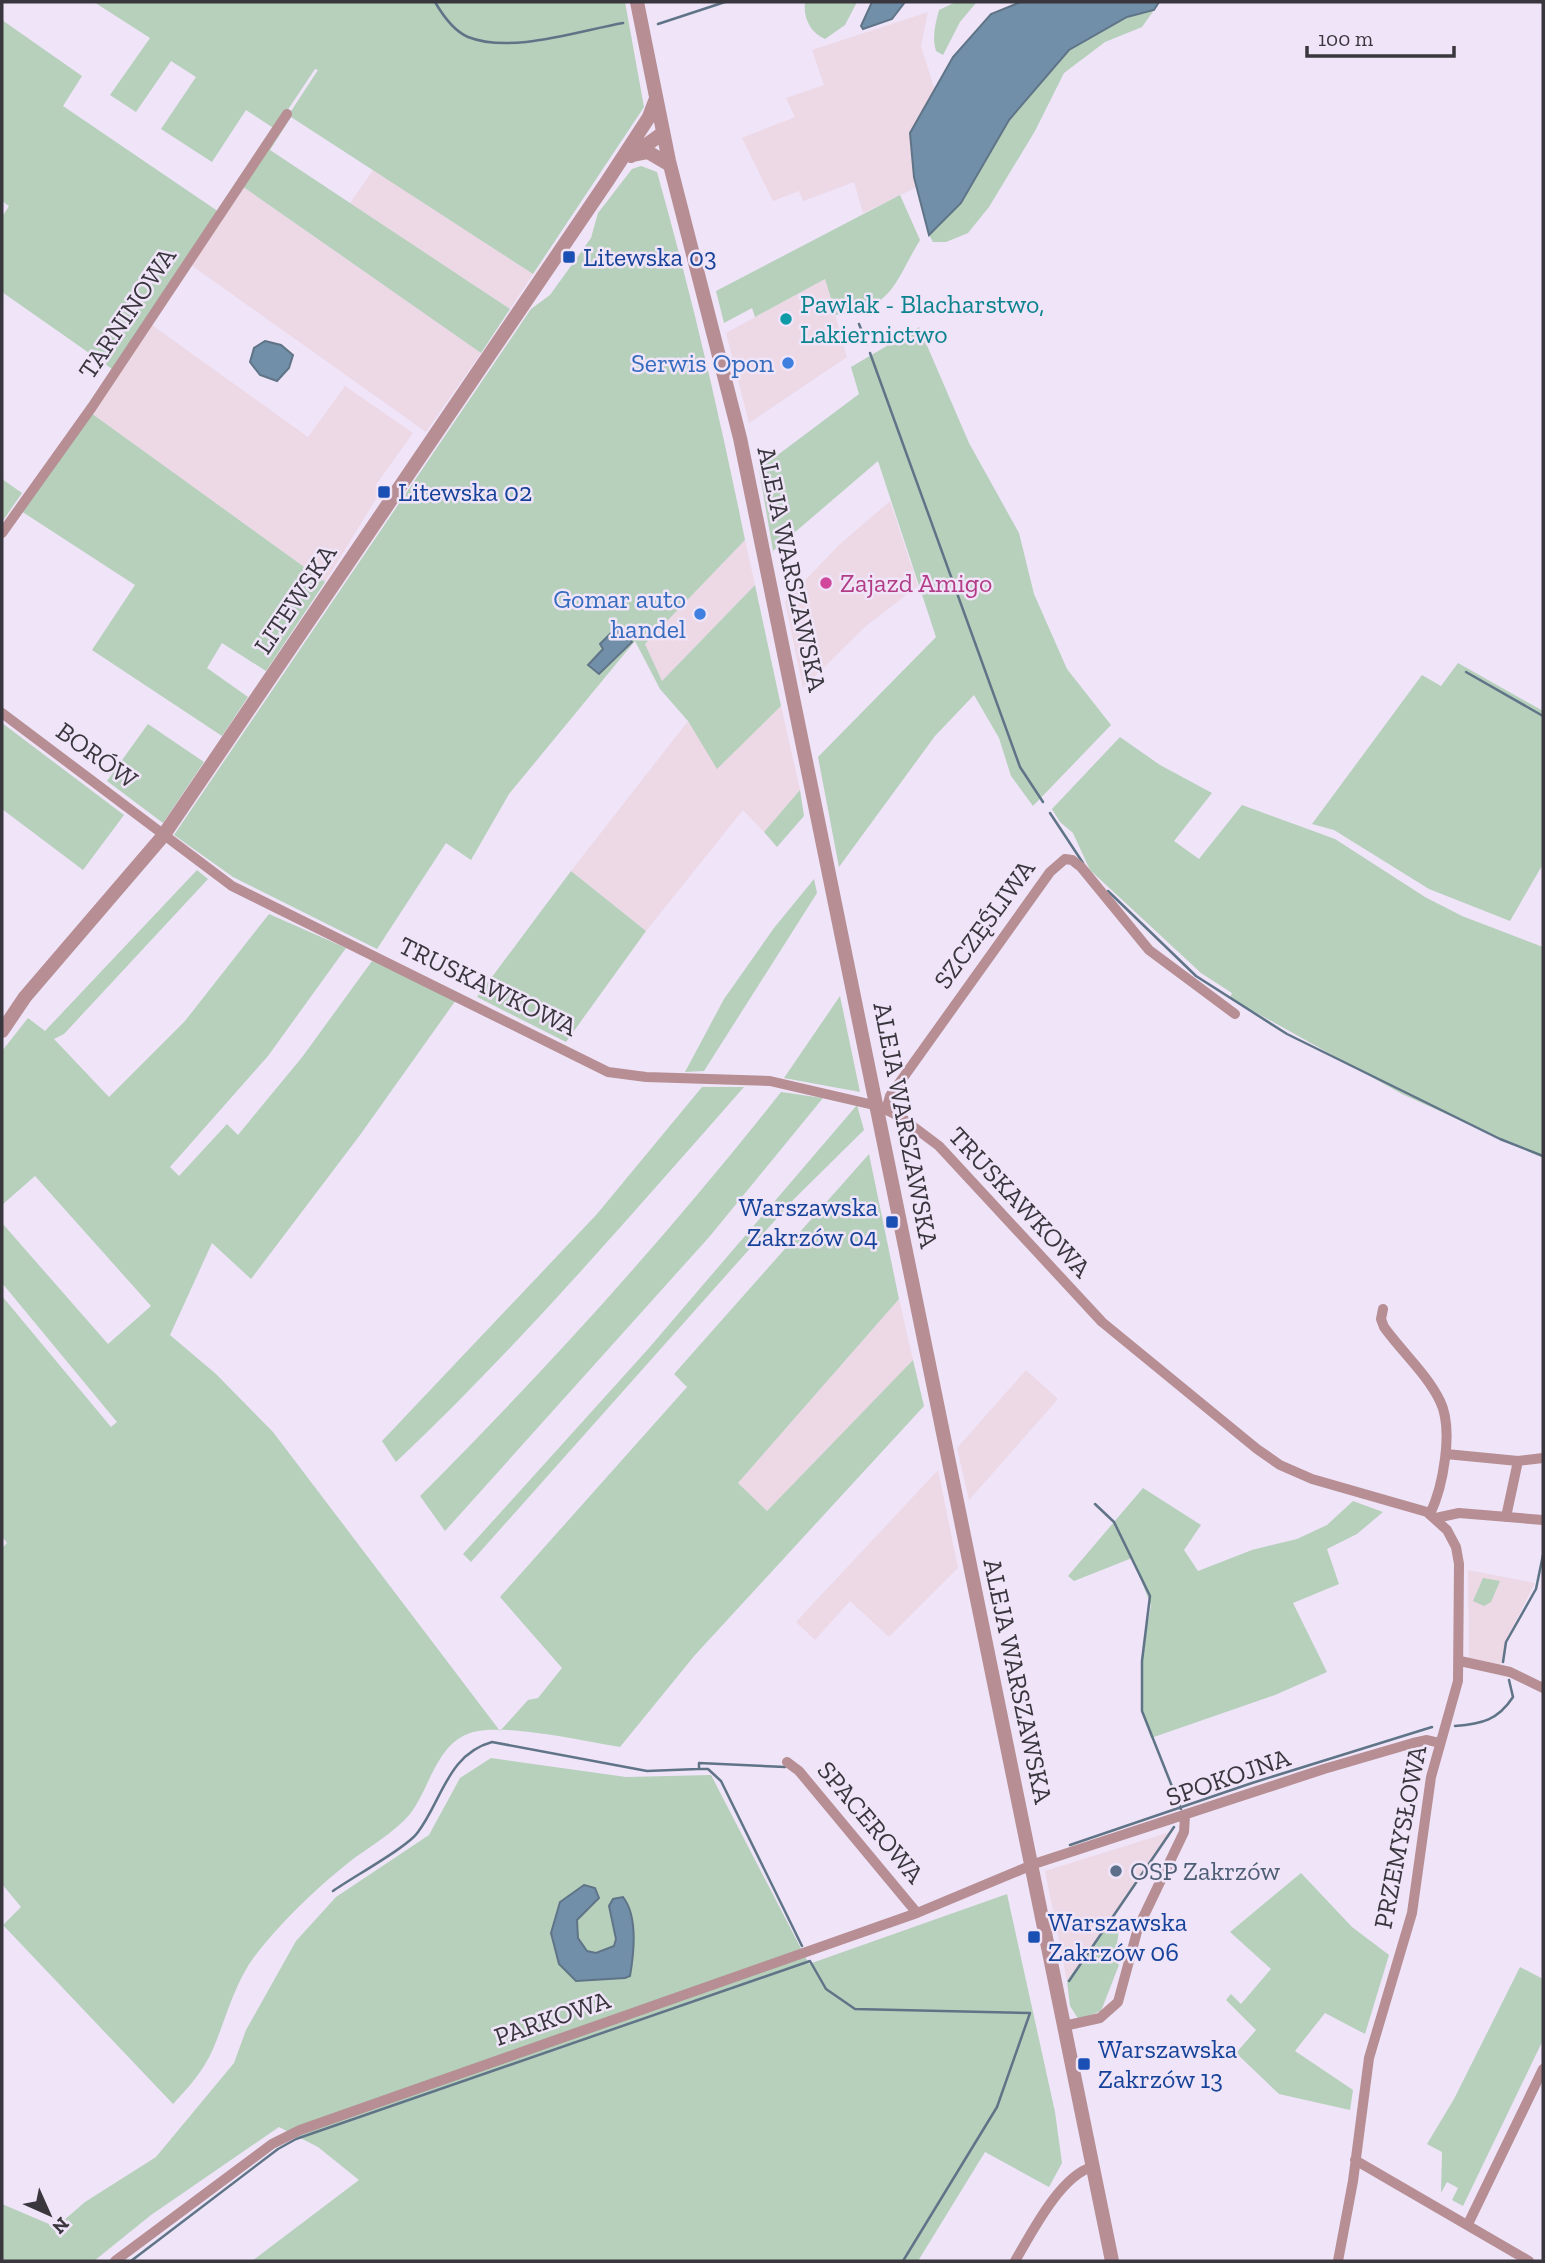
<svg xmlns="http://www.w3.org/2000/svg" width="1545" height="2263" font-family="'Zilla Slab',serif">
<rect width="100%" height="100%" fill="#efe4f8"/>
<path fill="#edd8e6" d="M928,12L921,46L935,91L910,133L917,187L863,213L854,182L803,201L799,191L773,201L742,138L795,117L786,98L824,85L812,50Z
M373,170L533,274L510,309L350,203Z
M242,186L481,353L426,432L191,265Z
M825,279L847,357L749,423L726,333Z
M152,325L308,437L345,386L413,433L375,486L381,491L325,582L91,413Z
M890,501L918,586L866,626L803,688L785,601L839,545Z
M745,540L755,585L662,681L645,644Z
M781,706L800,790L764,832L743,810L646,931L571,871L688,721L718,768Z
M899,1299L913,1360L767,1511L738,1483Z
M1026,1370L1058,1399L969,1500L957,1448Z
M938,1470L958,1568L889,1637L850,1601L815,1640L796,1622Z
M1468,1570L1535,1583L1506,1640L1501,1665L1469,1658Z
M1170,1832L1067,1981L1045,1871Z"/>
<path fill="#b6d0bb" d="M94,2H625L644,107L533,274L291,117L270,150L510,309L481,353L242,186L318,70L315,69L275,129L246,110L212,162L161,129L196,77L171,61L136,112L110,95L150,38Z
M805,2H857L845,25L825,39C810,33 803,17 805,2Z
M956,2L976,3L960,22L943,55L936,51C932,37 935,25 939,10Z
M1154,10L1142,27L1105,42L1064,73L1035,131L989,207L968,233L946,242H933L929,235L961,203L1009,120L1069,50L1127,17Z
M2,20L82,76L63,106L219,212L112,369L2,292V217L9,206L2,201Z
M641,166L657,172C691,293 720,416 745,540L645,644L662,681L755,585L781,706L717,769L688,721L660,689L635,641L509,794L471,860L446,843L377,949L233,877L174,835L531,309L550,295L591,238L598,213L632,169Z
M900,195L920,240C893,285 893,308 836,315L825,279L755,317L752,308L724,323L716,291Z
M919,327L969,443L1019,533L1034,594L1067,669L1111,725L1033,806L1011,776L999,738L974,695L935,736L839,867L818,757L936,637L878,461L773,551L759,469L859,394L851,367Z
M91,413L325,582L266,671L222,643L207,668L248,697L222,736L92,650L135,585L21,511Z
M2,479L22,493L2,522Z
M1458,663L1543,711V864L1510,921L1429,889L1334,830L1312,824L1422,675L1441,686Z
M2,723L124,815L83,870L2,809Z
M148,724L204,762L163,823L107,781Z
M1120,737L1160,765L1212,793L1174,841L1199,859L1242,805L1335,839L1425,897L1462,916L1543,947V1158L1402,1094L1230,998L1232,993L1201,973L1090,870L1073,833L1060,822L1052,809Z
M800,790L804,816L777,847L764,832Z
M197,870L208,879L64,1034L54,1039L109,1097L185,1021L269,914L346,948L268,1056L170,1167L179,1176L227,1124L238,1135L303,1056L372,961L456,1000L360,1135L251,1279L212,1243L170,1335L216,1374L273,1432L500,1731L528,1700L538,1698L562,1668L500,1597L687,1387L674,1374L869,1154L899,1299L738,1483L767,1511L913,1360L924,1406L695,1655L620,1747C584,1741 512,1725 478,1731C437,1738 431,1787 410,1814C394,1833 367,1848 348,1863C314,1890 280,1923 254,1957C234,1984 226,2019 213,2049C204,2070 189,2087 173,2104L3,1925L21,1907L2,1884V1548L7,1543L2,1536V1296L111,1427L117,1422L2,1283V1223L108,1344L151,1306L35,1176L2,1205V1051L28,1018L45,1031Z
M571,871L646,931L566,1042L477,997Z
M814,879L817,893L704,1071L685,1072L724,999L774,928Z
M840,996L860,1092L784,1078Z
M702,1087H744C631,1215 520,1345 396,1462L382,1441L597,1214Z
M781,1092L823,1098L710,1236L445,1531L420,1496C548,1368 669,1234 781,1092Z
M857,1105L864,1130L794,1199L471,1562L463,1554L649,1348Z
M1143,1488L1201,1525L1184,1550L1198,1571L1252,1550L1297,1539L1327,1525L1353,1501L1383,1512L1357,1534L1327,1549L1339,1584L1293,1603L1327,1672L1275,1695L1151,1738L1143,1716L1141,1661L1151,1605L1132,1558L1074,1581L1068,1576Z
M1483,1578L1500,1581L1491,1602L1484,1606L1473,1601Z
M491,1758L626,1777L711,1775L809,1964L1007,1894L1055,2112L1062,2163L1049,2187L985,2152L918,2261H252L359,2180L318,2147L279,2127L151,2215L94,2261H2V2204L56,2227L85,2202L156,2157L234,2063L246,2030L296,1941L336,1897L429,1835L460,1778Z
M1301,1873L1352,1927L1389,1955L1365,2034L1325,2013L1295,2051L1353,2090L1350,2110L1279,2094L1236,2053L1256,2030L1226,2000L1231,1994L1241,2004L1271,1969L1230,1932Z
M1108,1922L1118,1927C1120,1938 1114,1949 1115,1961L1119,1965L1101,2011L1079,2020L1070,2006L1067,1981Z
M1520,1967L1543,1979V2040L1463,2206L1452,2200L1458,2188L1447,2182L1441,2193L1442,2152L1427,2144L1454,2099Z"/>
<path fill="#718fa8" stroke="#607488" stroke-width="2" d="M872,2H905L892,19L863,29L861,26Z
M1021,2H1159L1154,10L1127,17L1069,50L1009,120L961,203L929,235L914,177L910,133L953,57L991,14Z
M265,341L281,345L293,355L289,368L277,381L260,375L250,362L254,348Z
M617,627L632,642L599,674L588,665L603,649L600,644Z
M584,1885L595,1888L599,1898L577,1920L578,1938L587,1951L596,1953L614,1946L616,1939L609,1906L613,1899L623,1897C638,1916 634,1953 630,1976L625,1978L576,1981L559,1964L551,1933L560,1902Z"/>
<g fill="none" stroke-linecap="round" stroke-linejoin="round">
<path stroke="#607488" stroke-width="2.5" d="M435,2C442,14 454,31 468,37C511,54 578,31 623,23
M1541,2L1543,3
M658,24L725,2
M859,324L867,344
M870,353L1020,767L1043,802
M1466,672L1543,716
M1050,813L1083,863
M1108,891L1196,976L1287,1034L1500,1139L1543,1156
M1095,1504L1114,1522L1150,1596L1142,1661V1711L1181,1809
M1503,1662L1506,1642L1536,1589L1543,1555
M1455,1726C1482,1724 1498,1720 1513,1697L1509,1680
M785,1767L699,1763V1769H708L721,1781L802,1946
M1070,1845L1252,1783L1432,1727
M333,1891C351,1878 408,1847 418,1832C442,1800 448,1754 492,1742L647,1771L698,1769
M1069,1981L1174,1827
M131,2261L278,2149L296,2139L810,1961L826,1989L855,2009L1030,2013L997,2107L903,2261"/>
<path stroke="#b68e94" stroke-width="10" d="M2,533L92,407L287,114
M2,713L232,886L608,1072L646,1077L770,1081L878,1106L899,1116L939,1146L1102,1322L1257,1449L1280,1465L1312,1479L1427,1512L1447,1530L1456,1547L1459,1564L1458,1681L1431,1777L1412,1913L1369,2058L1353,2181L1338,2261
M886,1110L890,1096L1050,872L1065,859L1072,860L1081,867L1149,950L1235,1014
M1383,1309L1381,1319L1384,1327C1402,1352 1427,1374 1440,1401C1454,1429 1443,1487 1430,1514
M1446,1454L1518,1461L1543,1458
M1506,1517L1518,1461
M1436,1518L1459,1513L1543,1520
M1460,1661L1510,1672L1543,1688
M787,1762L799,1771L917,1913
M1064,2026L1100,2018L1118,2002L1138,1928L1184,1832L1185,1816
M1355,2160L1529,2261
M1468,2224L1543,2069
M115,2261L272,2144L300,2130L917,1913L1037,1863L1324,1769L1413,1743L1427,1740L1440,1743
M1015,2261C1031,2234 1060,2176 1092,2167"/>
<path stroke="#b68e94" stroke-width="14" d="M637,2L669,161L740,438L1112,2261
M633,155L648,152L670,165
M631,156L663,133
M2,1031L25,997L163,836L608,180L649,117L655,101"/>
</g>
<g fill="#1a4fb4" stroke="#efe4f8" stroke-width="2.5">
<rect x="562" y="250" width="14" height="14" rx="3.5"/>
<rect x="377" y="485" width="14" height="14" rx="3.5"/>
<rect x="885" y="1215" width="14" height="14" rx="3.5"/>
<rect x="1027" y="1930" width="14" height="14" rx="3.5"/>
<rect x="1077" y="2057" width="14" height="14" rx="3.5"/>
</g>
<circle fill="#0f9aa8" stroke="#efe4f8" stroke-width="2.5" cx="786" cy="319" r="7"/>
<g fill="#3f7fe0" stroke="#efe4f8" stroke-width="2.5">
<circle cx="788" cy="363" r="7"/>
<circle cx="700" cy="614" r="7"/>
</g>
<circle fill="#d1479c" stroke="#efe4f8" stroke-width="2.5" cx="826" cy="583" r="7"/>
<circle fill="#5c6f8a" stroke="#efe4f8" stroke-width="2.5" cx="1116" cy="1871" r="7"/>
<g text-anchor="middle" stroke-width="5" stroke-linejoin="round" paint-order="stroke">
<g font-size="26" fill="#164399" stroke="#efe4f8" text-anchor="start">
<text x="583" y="266">Litewska 03</text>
<text x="398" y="501">Litewska 02</text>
<text x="878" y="1216" text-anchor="end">Warszawska<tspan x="878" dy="30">Zakrzów 04</tspan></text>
<text x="1048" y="1931">Warszawska<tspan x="1048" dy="30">Zakrzów 06</tspan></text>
<text x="1098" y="2058">Warszawska<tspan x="1098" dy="30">Zakrzów 13</tspan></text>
</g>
<g font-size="26" fill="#0d838f" stroke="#efe4f8" text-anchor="start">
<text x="800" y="313">Pawlak - Blacharstwo,<tspan x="800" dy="30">Lakiernictwo</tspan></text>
</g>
<g font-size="26" fill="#3a363e" stroke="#efe4f8">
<text transform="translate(127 313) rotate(-56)" y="9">TARNINOWA</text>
<text transform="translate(792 569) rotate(78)" y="9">ALEJA WARSZAWSKA</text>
<text transform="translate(295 599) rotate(-56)" y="9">LITEWSKA</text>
<text transform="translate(97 755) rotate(36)" y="9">BORÓW</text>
<text transform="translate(984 924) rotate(-54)" y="9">SZCZĘŚLIWA</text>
<text transform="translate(488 986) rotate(26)" y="9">TRUSKAWKOWA</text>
<text transform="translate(906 1125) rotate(79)" y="9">ALEJA WARSZAWSKA</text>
<text transform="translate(1020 1202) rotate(47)" y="9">TRUSKAWKOWA</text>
<text transform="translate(1018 1681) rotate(78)" y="9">ALEJA WARSZAWSKA</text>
<text transform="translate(1228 1777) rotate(-19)" y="9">SPOKOJNA</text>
<text transform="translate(871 1822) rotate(50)" y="9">SPACEROWA</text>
<text transform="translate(1400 1837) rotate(-79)" y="9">PRZEMYSŁOWA</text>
<text transform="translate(552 2018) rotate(-19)" y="9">PARKOWA</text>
</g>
<g font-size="26" fill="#366cbe" stroke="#efe4f8" text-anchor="end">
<text x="774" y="372">Serwis Opon</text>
<text x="686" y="608">Gomar auto<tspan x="686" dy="30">handel</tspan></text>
</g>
<g font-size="26" fill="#b23c85" stroke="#efe4f8" text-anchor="start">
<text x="840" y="592">Zajazd Amigo</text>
</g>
<g font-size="26" fill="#4e5e75" stroke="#efe4f8" text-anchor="start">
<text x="1130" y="1880">OSP Zakrzów</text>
</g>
</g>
<rect width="1545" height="2263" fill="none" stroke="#3a363e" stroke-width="7"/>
<g transform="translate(49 2214) rotate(135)" stroke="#efe4f8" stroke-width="5" paint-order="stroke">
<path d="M0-5L12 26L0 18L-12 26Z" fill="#3a363e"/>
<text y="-10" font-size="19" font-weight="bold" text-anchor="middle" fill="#3a363e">N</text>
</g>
<path d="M1307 46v10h147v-10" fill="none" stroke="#3a363e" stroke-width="3.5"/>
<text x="1318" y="46" font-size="21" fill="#3a363e" stroke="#efe4f8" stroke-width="5" paint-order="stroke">100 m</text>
</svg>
